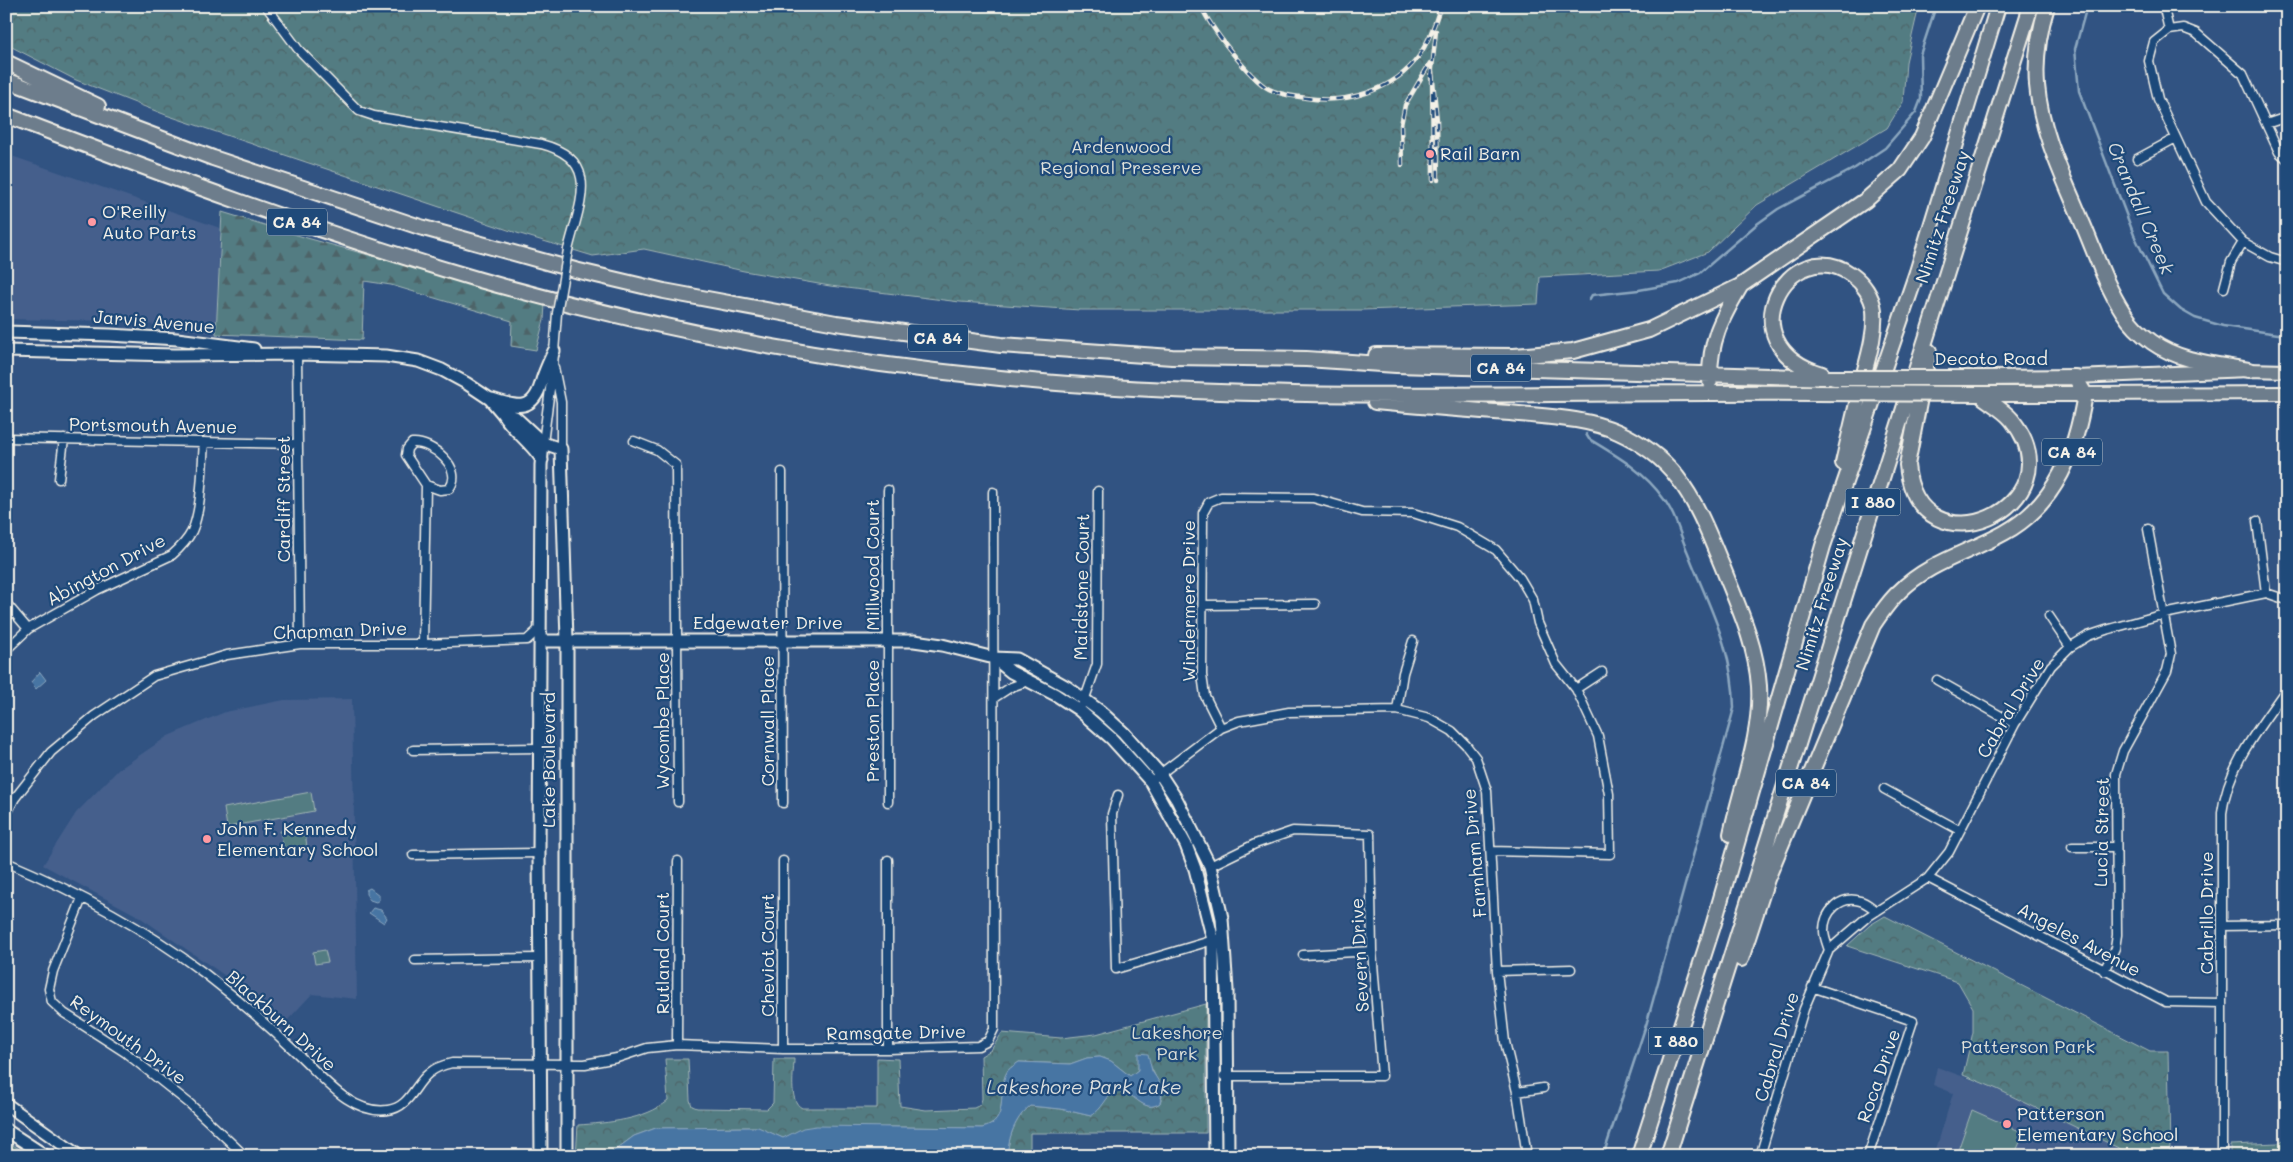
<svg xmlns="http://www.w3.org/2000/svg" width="2293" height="1162" font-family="Mali,sans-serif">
<defs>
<pattern id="forest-firs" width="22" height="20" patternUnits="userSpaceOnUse" patternTransform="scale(1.25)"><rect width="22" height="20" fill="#527b82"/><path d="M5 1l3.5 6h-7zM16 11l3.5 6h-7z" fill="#4e6467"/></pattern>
<pattern id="park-crowns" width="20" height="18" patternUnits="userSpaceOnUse" patternTransform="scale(1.25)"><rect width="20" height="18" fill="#527b82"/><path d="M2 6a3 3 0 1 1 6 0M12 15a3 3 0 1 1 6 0" fill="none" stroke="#4e6467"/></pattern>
</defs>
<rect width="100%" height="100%" fill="#315382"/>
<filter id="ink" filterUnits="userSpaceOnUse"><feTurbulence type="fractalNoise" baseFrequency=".02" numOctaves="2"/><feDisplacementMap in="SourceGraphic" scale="10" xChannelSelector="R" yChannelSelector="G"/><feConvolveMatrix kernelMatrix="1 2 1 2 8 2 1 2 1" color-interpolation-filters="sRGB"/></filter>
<g filter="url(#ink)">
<path fill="#445f8c" d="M6,154L220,228L216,334L166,326L114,321L6,319Z
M352,699L357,999L312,994L285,1023L240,986L138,916L43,865L76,813L118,770L168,736L225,712L284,700Z
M1937,1067L1997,1089L2135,1156H1934L1953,1093L1933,1085Z"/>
<path fill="url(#forest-firs)" stroke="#a3b6b5" d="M222,212L307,238L545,304L544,320L536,350L511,346L512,321L391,285L364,281L362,340L216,334Z"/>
<path fill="url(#park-crowns)" stroke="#a3b6b5" d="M6,6H1919L1906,62L1903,102L1887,128L1757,205L1708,252L1659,271L1540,277L1538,304L1362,310H1080L960,302L830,286L744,271L644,249L593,256L517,233L166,115L76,80L6,44Z
M1885,916L2150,1051H2168L2170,1151L2210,1150V1156H2148L2144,1154L2143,1156H2135L1997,1089L1963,1075L1973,1032V1008L1958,982L1847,946L1870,925Z
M1206,1004V1133H1030V1156H1007C1009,1137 1014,1119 1030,1106L1061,1109L1091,1116C1102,1109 1105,1097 1116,1090C1134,1090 1143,1115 1160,1103L1163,1092L1150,1065L1139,1053L1138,1070L1130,1076L1111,1061L1100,1057L1087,1058L1070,1064L1019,1062C1015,1065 1009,1068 1007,1072C996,1091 1011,1122 982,1128L891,1127L797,1133L783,1138L757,1127L656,1128L634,1136L607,1156H576L578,1125C608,1123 644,1120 668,1101L665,1059H688L690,1100L692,1106L697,1108L767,1109L773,1103L774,1059H794C794,1072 788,1101 802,1108H877V1058L898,1059L900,1106L926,1110L974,1108L980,1105L982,1099L981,1056L991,1050L1002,1033L1061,1038L1096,1034Z
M2287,1138V1156H2230V1145L2278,1143Z
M6,1141L29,1155V1156H6Z"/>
<path fill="#527b82" stroke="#a3b6b5" d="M311,792L314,811L227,827L224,808Z
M304,827L307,846L284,850L280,831Z
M325,950L328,962L315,964L313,952Z
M1972,1110L2024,1133L2014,1156H1956Z"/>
<path fill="#4675a3" stroke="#8ca7bf" d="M40,672L46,680L36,689L31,682Z
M370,888L379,895V900L376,902L370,900L366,894V890Z
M373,908L381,910L387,918L384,923L369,913Z
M1138,1053L1148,1054L1152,1071L1163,1088L1160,1103C1143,1115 1134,1090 1116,1090C1105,1097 1103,1109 1091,1116L1061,1109L1030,1106C1014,1119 1009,1137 1007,1156H607L634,1136L656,1128L758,1127L783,1138L803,1128L816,1126L982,1128C1011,1122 996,1091 1007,1072C1009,1068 1015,1065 1019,1062L1070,1064L1087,1058L1100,1057L1111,1061L1130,1076L1138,1070Z"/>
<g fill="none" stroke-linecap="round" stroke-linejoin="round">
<path stroke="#8ca7bf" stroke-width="2.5" d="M2087,6L2075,49L2079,91L2134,235L2163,294L2181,310L2195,318L2223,326L2285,335
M1589,300L1592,295L1639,290L1678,283L1700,273L1757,224L1778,209L1855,168L1885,148L1916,112L1921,99L1920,55L1936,6
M1586,434L1589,439C1617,456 1644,471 1663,498C1675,513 1680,535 1688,553C1709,607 1733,648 1734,708L1647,1022L1603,1156"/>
<defs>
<path id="street" d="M266,6L298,49L359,111L374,116L541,144C603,160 579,204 568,250
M2167,6L2165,13L2169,30
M2266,124L2287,117
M2137,159L2176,138
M2287,159L2279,152L2243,74L2196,33L2183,28L2169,30L2154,42L2149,61L2158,99L2206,202L2243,242L2270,257L2287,262
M2224,288L2231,262L2243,242
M297,354L300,644
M554,367L561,402V449
M6,438L298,444
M634,441L657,450L676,465L678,802
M543,443L553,366L557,313
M782,472L783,803
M59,479L64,439
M2257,521L2266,593
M6,603L28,629
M1204,605L1315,604
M2049,616L2070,647
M423,644L426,485L406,455L407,449L412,443C432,441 465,469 449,489L440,490L426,485
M6,650L28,629L97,590L172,555C180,548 187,541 192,531C202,509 202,467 204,442
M1937,680L2015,724
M1576,689L1602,672
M994,698L1011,687L1028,681
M1083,704L1097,664L1098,491
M1397,710L1403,673L1413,641
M1221,728L1205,696L1202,675L1203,513L1209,502L1221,497L1313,498L1362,512L1413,513L1457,527L1496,550L1520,578L1533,600L1538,623L1556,664L1576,689L1598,736L1609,794L1610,854L1491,851
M413,750L540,748
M1156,777L1221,728L1239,721L1289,712L1397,710L1429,718L1452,731L1466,745L1476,758L1487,791L1497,971L1505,1042L1517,1092L1527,1156
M1884,789L1959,830
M1118,795L1112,814L1116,969L1217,939
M888,802V490
M6,815L15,798L51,752L94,716L154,676L227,655L300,644H423L527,640L540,628
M2072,847H2115
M413,855L539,853
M888,860V1049
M6,862C75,891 144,928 204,973C238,999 270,1027 301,1057C324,1079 352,1115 388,1110C410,1107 414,1085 429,1073C436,1067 443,1065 452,1063L585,1064L617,1058L647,1048L677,1045L783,1049H888L978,1046L988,1041L994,1029L993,492
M1210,866L1255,844L1293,831L1370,834L1372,951L1382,1076H1224
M1928,878L2166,1002L2222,1003
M82,898L53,971L49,989L52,1002L64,1013L126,1053L190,1104L245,1156
M2222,926L2287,925
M1829,950C1827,944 1824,937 1824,931C1824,911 1841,895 1860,901C1866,902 1872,908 1877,911
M1303,955L1372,951
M415,960L539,958
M1497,971L1571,969
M2104,971L2115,948L2117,935L2116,774L2123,751L2167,671L2171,654L2148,529
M1812,987L1913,1021L1868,1156
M677,1045L678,861
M783,1049V861
M1517,1092L1543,1088
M1760,1156L1804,1009L1829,950L1866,918L1928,878L1949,852L2015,724L2051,666L2070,647L2088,636L2106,630L2164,614L2266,593L2287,600
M2222,1156V813C2228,764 2260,727 2287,688"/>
<path id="secondary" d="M6,332L110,335L177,339L254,349
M6,351L174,355L297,354L386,356L418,361L442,370L466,383L490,399L502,413L515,417L543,443L561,449L567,640V1156
M492,399C519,408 534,412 542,380C545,370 550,360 554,351
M502,413C513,431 531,442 542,460
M540,641H914L942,645L994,658L1017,659L1067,687L1100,711L1124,733L1160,774L1177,800L1210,866L1222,918L1227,990L1228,1156
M994,658L1011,672L1056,695L1079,710L1111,738L1151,782L1186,845L1195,869L1213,940L1215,1156
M6,1104L79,1156
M6,1130L46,1156
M541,1156L539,853L541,465L543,443"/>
<path id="primary" d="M2075,377L2249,370L2287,371
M2085,394L2287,393"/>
<path id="highway" d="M2047,6C2039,32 2035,58 2037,85C2041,133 2064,178 2082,222C2095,252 2105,284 2123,312C2130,323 2141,334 2152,342C2180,362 2216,364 2249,370
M6,62L98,106
M6,80L213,158L420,227L575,270L664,291L836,323L1001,345L1172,357L1306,359L1396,365L1834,378
M6,115C163,175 319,233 480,280C649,328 825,361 1000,378C1272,405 1545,391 1817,393
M1929,351L1907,465C1918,579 2081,506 2012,420C2004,410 1989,402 1979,394
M1376,355L1514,356L1573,351L1649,330L1740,286L1866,200L1900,170L1922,137L1977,6
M1822,374C1724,345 1789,230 1852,275C1863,283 1872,296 1874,310C1876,334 1868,358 1862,381C1856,409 1849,436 1843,463
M1710,381C1709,342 1721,319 1740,287
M1979,394H2085
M1375,402C1420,406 1465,410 1510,413C1546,417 1584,417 1618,432C1640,442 1663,458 1677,477C1698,504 1710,537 1723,568C1738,606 1756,644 1759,686C1762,736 1741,786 1731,834
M1741,959L1767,879L1873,625C1881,613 1889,601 1899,592C1927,563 1970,552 2004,533C2057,504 2076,450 2085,394L2075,377L1982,378
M1639,1156L1713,926L1823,546L1917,272L1998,6
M1668,1156L2031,6"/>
</defs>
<use href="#street" stroke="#f4f1e8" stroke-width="11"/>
<use href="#secondary" stroke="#f4f1e8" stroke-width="15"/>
<use href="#primary" stroke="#f4f1e8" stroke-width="16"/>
<use href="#highway" stroke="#f4f1e8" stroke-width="18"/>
<use href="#street" stroke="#1f4a7a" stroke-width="8"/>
<use href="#secondary" stroke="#1f4a7a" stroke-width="11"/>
<use href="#primary" stroke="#6d7d8c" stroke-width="12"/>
<use href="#highway" stroke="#6d7d8c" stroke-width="14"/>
<defs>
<path id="rail" d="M1201,6C1210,27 1249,78 1269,89C1280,95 1293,96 1306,98C1346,104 1394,91 1419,56C1428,42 1434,27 1439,11
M1431,78L1436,31
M1402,165L1401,125L1405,105L1430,63
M1433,180L1432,71L1437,120L1438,180"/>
</defs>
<use href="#rail" stroke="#f4f1e8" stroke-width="4.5"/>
<use href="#rail" stroke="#1f4a7a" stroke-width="2.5" stroke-dasharray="8" stroke-linecap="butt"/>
<defs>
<path id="street-bridge" d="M557,313L568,250"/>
<path id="highway-bridge" d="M1834,378H1982
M1817,393L1979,394"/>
</defs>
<use href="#street-bridge" stroke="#f4f1e8" stroke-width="11" stroke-linecap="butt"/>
<use href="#highway-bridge" stroke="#f4f1e8" stroke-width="18" stroke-linecap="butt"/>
<use href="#street-bridge" stroke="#1f4a7a" stroke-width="8"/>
<use href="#highway-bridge" stroke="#6d7d8c" stroke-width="14"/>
</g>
</g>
<g fill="#ff9aa2" stroke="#1f4a7a" stroke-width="2">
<circle cx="1430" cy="154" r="5"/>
<circle cx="92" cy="222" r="5"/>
<circle cx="207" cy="839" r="5"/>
<circle cx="2007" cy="1124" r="5"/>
</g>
<g text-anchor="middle" stroke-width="4.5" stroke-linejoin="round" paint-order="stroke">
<g fill="#1f4a7a" stroke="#b4bfc7" stroke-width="1">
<rect x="267" y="208.5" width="60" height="27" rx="4"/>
<rect x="908" y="324.5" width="60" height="27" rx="4"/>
<rect x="1471" y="354.5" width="60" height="27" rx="4"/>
<rect x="2042" y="438.5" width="60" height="27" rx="4"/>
<rect x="1845.5" y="488.5" width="55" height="27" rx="4"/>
<rect x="1776" y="769.5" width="60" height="27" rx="4"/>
<rect x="1648.5" y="1027.5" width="55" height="27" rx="4"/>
</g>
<g font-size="16" font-weight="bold" fill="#f4f1e8">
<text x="297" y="228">CA 84</text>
<text x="938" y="344">CA 84</text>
<text x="1501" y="374">CA 84</text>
<text x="2072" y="458">CA 84</text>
<text x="1873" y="508">I 880</text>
<text x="1806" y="789">CA 84</text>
<text x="1676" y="1047">I 880</text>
</g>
<g font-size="18" fill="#dcdfd9" stroke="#1f4a7a">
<text x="1121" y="153">Ardenwood<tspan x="1121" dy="21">Regional Preserve</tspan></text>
<text x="1177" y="1039">Lakeshore<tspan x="1177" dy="21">Park</tspan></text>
<text x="2028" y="1053">Patterson Park</text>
</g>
<g font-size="18" fill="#f4f1e8" stroke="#1f4a7a" text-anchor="start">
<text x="1440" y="160">Rail Barn</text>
<text x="102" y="218">O'Reilly<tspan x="102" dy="21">Auto Parts</tspan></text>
<text x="217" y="835">John F. Kennedy<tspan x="217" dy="21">Elementary School</tspan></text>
<text x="2017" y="1120">Patterson<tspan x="2017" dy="21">Elementary School</tspan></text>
</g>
<g font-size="18" fill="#f4f1e8" stroke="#1f4a7a">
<text transform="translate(1943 217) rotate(-72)" y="6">Nimitz Freeway</text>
<text transform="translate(154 322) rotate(5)" y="6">Jarvis Avenue</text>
<text x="1991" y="365">Decoto Road</text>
<text transform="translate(153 426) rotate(1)" y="6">Portsmouth Avenue</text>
<text transform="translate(284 499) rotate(-90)" y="6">Cardiff Street</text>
<text transform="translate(873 565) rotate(-90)" y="6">Millwood Court</text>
<text transform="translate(106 570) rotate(-28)" y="6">Abington Drive</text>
<text transform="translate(1082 587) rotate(-89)" y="6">Maidstone Court</text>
<text transform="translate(1189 601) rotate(-90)" y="6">Windermere Drive</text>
<text transform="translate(1822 604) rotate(-73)" y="6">Nimitz Freeway</text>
<text x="768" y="629">Edgewater Drive</text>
<text transform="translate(340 631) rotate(-2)" y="6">Chapman Drive</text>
<text transform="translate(2011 708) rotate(-59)" y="6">Cabral Drive</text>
<text transform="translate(663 721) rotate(-90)" y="6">Wycombe Place</text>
<text transform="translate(768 721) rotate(-90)" y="6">Cornwall Place</text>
<text transform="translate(873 721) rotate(-90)" y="6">Preston Place</text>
<text transform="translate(549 760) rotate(-90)" y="6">Lake Boulevard</text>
<text transform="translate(2102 832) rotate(-89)" y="6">Lucia Street</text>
<text transform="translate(1475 853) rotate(-95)" y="6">Farnham Drive</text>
<text transform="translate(2207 913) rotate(-90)" y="6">Cabrillo Drive</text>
<text transform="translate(2079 940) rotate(28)" y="6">Angeles Avenue</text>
<text transform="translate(663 953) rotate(-90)" y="6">Rutland Court</text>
<text transform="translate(768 955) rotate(-90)" y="6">Cheviot Court</text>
<text transform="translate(1360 955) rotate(-93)" y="6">Severn Drive</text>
<text transform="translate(281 1021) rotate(42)" y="6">Blackburn Drive</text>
<text transform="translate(896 1033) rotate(-1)" y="6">Ramsgate Drive</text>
<text transform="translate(128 1040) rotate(36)" y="6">Reymouth Drive</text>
<text transform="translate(1777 1047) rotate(-73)" y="6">Cabral Drive</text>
<text transform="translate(1879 1076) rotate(-71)" y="6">Roca Drive</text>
</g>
<g font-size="19" font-style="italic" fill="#dadede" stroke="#1f4a7a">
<text transform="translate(2141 208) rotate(67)" y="7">Crandall Creek</text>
<text x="1084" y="1094">Lakeshore Park Lake</text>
</g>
</g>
<rect width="2293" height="1162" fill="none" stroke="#1f4a7a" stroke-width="25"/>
<rect x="12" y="12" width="2268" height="1137" fill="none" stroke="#f4f1e8" stroke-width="2" filter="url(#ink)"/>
</svg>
